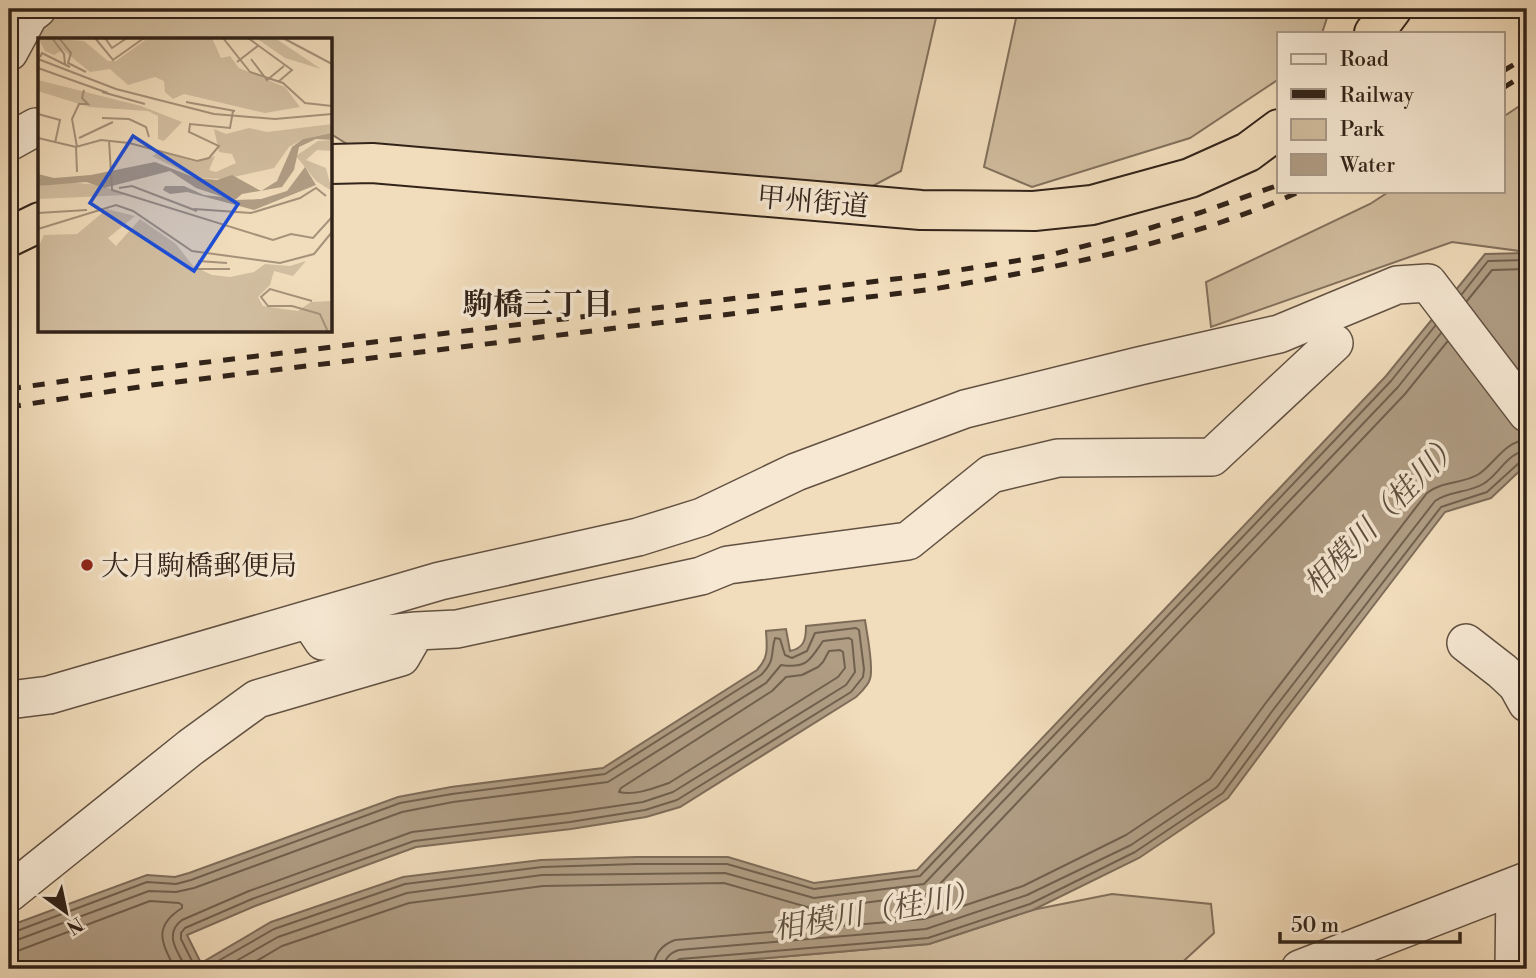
<svg xmlns="http://www.w3.org/2000/svg" width="1536" height="978" font-family="'Libre Bodoni','Noto Serif JP',serif">
<rect width="100%" height="100%" fill="#f1dcbb"/>
<filter id="stains"><feTurbulence type="fractalNoise" baseFrequency=".00286" numOctaves="4"/><feColorMatrix values="0 0 0 0 .2 0 0 0 0 .09 0 0 0 0 .02 0 0 0 .5 -.17"/></filter>
<radialGradient id="worn" r=".72"><stop offset=".6" stop-color="#630" stop-opacity="0"/><stop offset="1" stop-color="#630" stop-opacity=".3"/></radialGradient>
<path fill="#d1bd9f" stroke="#82705c" stroke-width="2" d="M9,9H938L901,171L852,197L363,154L331,134V40H52L40,38L9,42Z
M1018,9H1330L1322,33H1279V79L1190,138L1032,187L984,167Z
M1527,101V252L1452,242L1211,327L1206,282L1370,204L1390,191H1503V117Z
M1112,894L1211,904L1214,933L1175,969H640L929,944L1032,910Z"/>
<path fill="#b09d84" stroke="#7e6c59" stroke-width="2" d="M1527,253V464L1491,498L1445,512L1286,720L1228,798L1139,858L1033,910L929,944L640,969H9V926L147,875L175,877L189,873L398,797L451,787L603,768L757,670C769,657 767,648 766,631L786,629L790,651C804,648 806,640 806,626L865,620C867,634 874,667 870,679C868,686 861,692 856,697L680,807L646,817L571,829L416,847L255,906L187,935L201,963L271,922L403,877L541,860L636,857H728L814,883L917,870L1386,376L1485,254Z"/>
<g fill="none" stroke-linecap="round" stroke-linejoin="round">
<path stroke="#71604e" stroke-width="2" d="M1462,294L1488,261L1527,260
M1467,301L1492,270L1527,269
M840,650L843,652L845,668L838,677L669,783C654,788 635,796 619,792L621,788L772,691L786,677L802,675L818,667L823,662L829,651Z
M9,932H14L147,882L176,884L191,880L400,803L452,794L605,774L761,675C776,660 770,655 775,638L780,639L785,655L792,658L807,651L815,633L856,628L859,630L864,669L863,677L851,692L677,800L645,810L570,822L414,841L252,899L185,928L181,933V939L194,965L200,969
M9,941L17,940L149,891L176,892L194,888L402,812L453,802L608,782L766,683L781,665C807,669 810,660 823,641L849,638L852,640L855,672L846,685L673,792L643,802L569,813L412,832L249,891L182,920C163,934 178,953 187,969
M9,952L20,950L150,901L179,903L182,905V908C152,927 162,943 175,969
M204,969L274,929L405,884L542,867L636,864H727L814,889L920,876L1391,381L1435,326
M222,969L278,937L407,893L542,875L725,873L814,898L924,884L1398,387L1441,333
M243,969L282,946L409,903L543,886L724,883L814,909L919,896L929,893L937,887L1405,394L1447,342
M653,969C654,955 661,945 675,940L924,919L1023,886L1126,835L1210,779L1265,704L1427,493C1442,481 1463,484 1479,474C1496,462 1505,441 1527,440
M664,969C664,959 669,953 679,950L926,929L1027,895L1131,845L1217,787L1273,710L1435,501C1449,491 1468,493 1483,484C1499,475 1507,452 1527,451
M673,969L674,962L680,959L928,938L1030,904L1135,852L1223,793L1280,716L1441,507L1487,492L1520,462L1527,460"/>
<defs>
<path id="minor" d="M9,52L29,15L37,9
M9,142L36,127
M309,620L323,641L416,631L457,629L701,576L728,565L908,541L991,474L1058,458L1212,457L1334,343
M1466,643L1502,671L1517,685L1527,703
M9,700L49,695L440,581L638,537L702,517L796,472L965,409L1139,366L1279,334L1397,285L1428,283L1527,413
M9,893L191,747L257,699L401,657L416,631
M1300,969L1527,881
M1514,969L1515,886"/>
<path id="highway" d="M1374,33L1392,9
M331,164L372,163L921,210L1034,211L1092,205L1190,178L1248,152L1279,129
M9,237L40,222"/>
</defs>
<use href="#minor" stroke="#625142" stroke-width="40"/>
<use href="#highway" stroke="#322319" stroke-width="42"/>
<use href="#minor" stroke="#f6e8d3" stroke-width="37"/>
<use href="#highway" stroke="#f1dcbb" stroke-width="38"/>
<path stroke="#322319" stroke-width="5" stroke-dasharray="12 12" stroke-linecap="butt" d="M1503,71L1527,57
M1503,88L1527,73
M9,389L150,369L928,275L1046,256L1131,234L1202,212L1279,185
M9,407L152,385L934,289C1059,267 1185,243 1301,191"/>
</g>
<circle fill="#8f2418" stroke="#f6e8d3" stroke-width="2.5" cx="87" cy="565" r="7"/>
<g text-anchor="middle" stroke-width="7" stroke-linejoin="round" paint-order="stroke">
<g font-size="28" fill="#322319" stroke="#f6e8d3">
<text transform="translate(813 201) rotate(5)" y="10">甲州街道</text>
</g>
<g font-size="28" fill="#322319" stroke="#f6e8d3" text-anchor="start">
<text x="101" y="575">大月駒橋郵便局</text>
</g>
<g font-size="30" font-weight="bold" fill="#322319" stroke="#f6e8d3">
<text x="538" y="314">駒橋三丁目</text>
</g>
<g font-size="30" font-style="italic" fill="#5e4e3e" stroke="#f6e8d3">
<text transform="translate(1382 514) rotate(-46)" y="10">相模川（桂川）</text>
<text transform="translate(877 911) rotate(-10)" y="10">相模川（桂川）</text>
</g>
</g>
<g transform="translate(38 38)">
<rect width="294" height="294" fill="#f1dcbb"/>
<path d="M0,0L46,3L70,23H78L110,0H174L183,20L192,18L201,30L247,49L262,69L227,75L146,56L135,61L127,54L126,43L117,39L90,47L72,31L52,34L25,12L16,17L7,13ZM218,0H237L283,31L247,20ZM0,42L103,68L144,84L126,103L120,101V78L110,73L51,69L0,53ZM294,86V95L265,101L251,109L236,130L187,141L158,140L114,118L122,114L158,124L177,118L171,132L178,134L198,125L194,116L181,114L176,91L188,96L211,90L229,94ZM294,102V113L279,112L268,122L288,130L294,153L278,143L258,118L280,103ZM27,144L63,147L88,157L0,161V148ZM69,171L97,178L70,200L78,208L102,181L138,206L155,228L174,237L192,239L216,234L227,226L252,228L268,223L255,238L236,233L232,247L220,259L225,268L260,273L273,264L294,263V294H0V210L6,197L39,196Z" fill="#d1bd9f"/>
<path d="M294,95V102L278,101L261,109L256,132L244,149L204,156L197,162L223,161L249,153L267,129L278,147L216,172L149,154L132,156L125,152L127,148H146L166,157L185,159L158,150L132,133L66,150L48,144L0,148V136L16,140L53,137L117,124L158,140L179,142L194,137L223,153L239,143L254,109L265,101Z" fill="#b09d84"/>
<path fill="none" stroke="#a5927a" stroke-width="2" d="M14,0L26,16L27,26M21,0L33,15L30,25L48,34M57,0L75,22L106,0M67,0L74,10L89,0M185,0L212,34L245,45L267,65L294,68M210,0L254,32L240,44M245,0L294,26M2,19L4,15L32,29M0,21L78,51L176,76L237,81L294,76M213,21L229,42L246,28M199,24L221,7M0,30L70,55M64,54L107,66M148,64L197,73M0,76L22,82L17,105M64,80L91,81L108,89L111,99M0,100L38,109L63,102L91,105L159,123L171,120L181,108L151,94L152,86L192,90L195,73M41,100L75,84M71,102L74,152L235,202L253,196L275,200L294,179M38,109L39,134M39,109L34,81L41,66H50L44,60L46,52M81,150L94,148L159,173M156,171L213,175L262,160L278,150L288,158M0,175L49,172M0,191L78,167L95,173L154,213L242,225L276,216L294,194M160,223L189,225M153,231H192M274,263L232,251L223,259L230,268H254L282,276L290,294"/>
<path fill="#1d4ed8" fill-opacity="0.15" stroke="#1d4ed8" stroke-width="3.5" d="M95,98L200,166L156,233L52,165Z"/>
<rect width="294" height="294" fill="none" stroke="#322319" stroke-width="3.5"/>
</g>
<rect width="1536" height="978" fill="none" stroke="#f1dcbb" stroke-width="35"/>
<rect x="10" y="10" width="1515" height="957" fill="none" stroke="#322319" stroke-width="3.5"/>
<rect x="18" y="18" width="1501" height="943" fill="none" stroke="#322319" stroke-width="2"/>
<rect x="1277" y="32" width="228" height="161" fill="#f6e8d3" stroke="#a89989" stroke-width="2"/>
<rect x="1291" y="54" width="35" height="10" fill="#f6e8d3" stroke="#a89989" stroke-width="2"/>
<text x="1340" y="66" font-size="21" fill="#322319">Road</text>
<rect x="1291" y="89" width="35" height="10" fill="#322319" stroke="#a89989" stroke-width="2"/>
<text x="1340" y="102" font-size="21" fill="#322319">Railway</text>
<rect x="1291" y="119" width="35" height="21" fill="#d1bd9f" stroke="#a89989" stroke-width="2"/>
<text x="1340" y="136" font-size="21" fill="#322319">Park</text>
<rect x="1291" y="154" width="35" height="21" fill="#b09d84" stroke="#a89989" stroke-width="2"/>
<text x="1340" y="172" font-size="21" fill="#322319">Water</text>
<g transform="translate(66 912) rotate(147)" stroke="#f6e8d3" stroke-width="5" paint-order="stroke">
<path d="M0-5L12 26L0 18L-12 26Z" fill="#322319"/>
<text y="-10" font-size="19" font-weight="bold" text-anchor="middle" fill="#322319">N</text>
</g>
<path d="M1280 932v10h180v-10" fill="none" stroke="#322319" stroke-width="3.5"/>
<text x="1291" y="932" font-size="21" fill="#322319" stroke="#f6e8d3" stroke-width="5" paint-order="stroke">50 m</text>
<rect width="100%" height="100%" filter="url(#stains)"/>
<rect width="100%" height="100%" fill="url(#worn)"/>
</svg>
